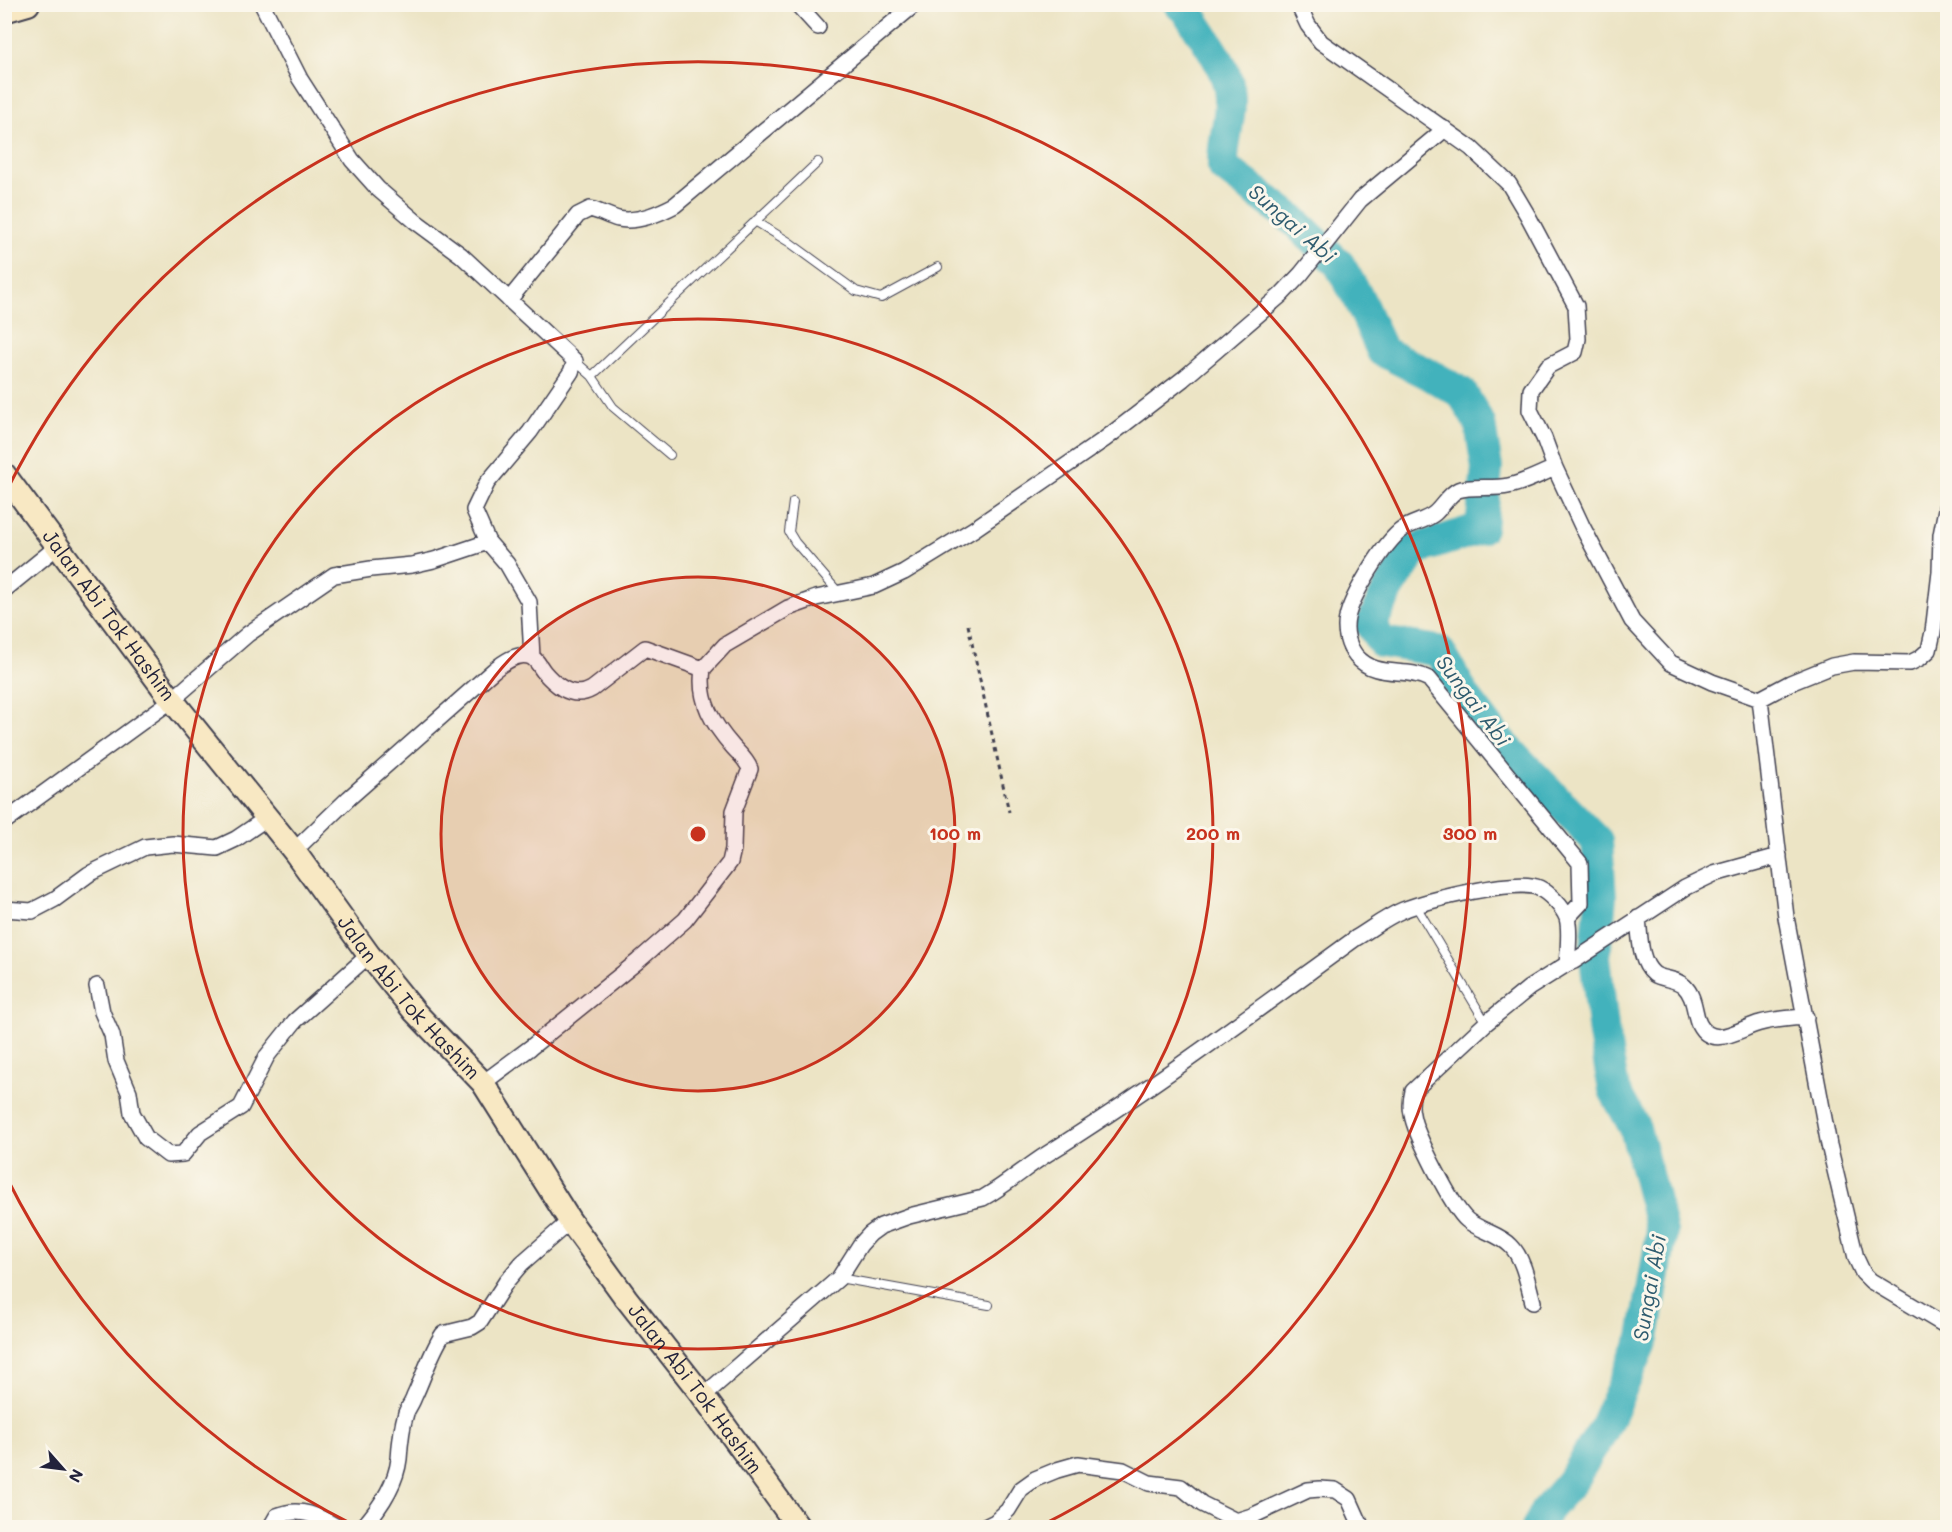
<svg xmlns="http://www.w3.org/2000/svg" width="1952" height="1532" font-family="Mali,sans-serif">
<rect width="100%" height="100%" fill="#fbf7ec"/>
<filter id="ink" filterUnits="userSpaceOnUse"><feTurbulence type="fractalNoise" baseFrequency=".0167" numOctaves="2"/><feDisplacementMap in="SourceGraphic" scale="12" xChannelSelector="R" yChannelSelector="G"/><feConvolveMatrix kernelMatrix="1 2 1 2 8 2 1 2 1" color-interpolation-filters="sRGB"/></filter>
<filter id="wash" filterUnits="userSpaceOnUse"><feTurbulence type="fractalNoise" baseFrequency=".008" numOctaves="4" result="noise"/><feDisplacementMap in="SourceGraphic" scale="24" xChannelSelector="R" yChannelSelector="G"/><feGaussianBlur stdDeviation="1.35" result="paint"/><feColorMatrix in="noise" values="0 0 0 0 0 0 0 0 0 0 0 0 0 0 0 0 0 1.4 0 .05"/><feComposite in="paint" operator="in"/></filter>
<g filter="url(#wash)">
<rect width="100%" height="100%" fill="#ece4c5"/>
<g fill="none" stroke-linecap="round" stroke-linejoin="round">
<path stroke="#42b2bc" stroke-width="32" d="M1179,4L1187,11C1202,35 1230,69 1230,98C1231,120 1222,142 1223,167L1291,218L1339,264L1360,301L1382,351L1434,377L1462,393L1480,424L1487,468L1481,528L1414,550L1388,590L1371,625L1382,642L1439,651L1466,698L1495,736L1597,841L1601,897L1595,957L1604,1035L1614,1090L1635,1128L1662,1232L1644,1338L1603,1430L1571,1482L1545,1512L1537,1528"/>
</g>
</g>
<g filter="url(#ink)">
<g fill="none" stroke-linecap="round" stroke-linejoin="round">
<defs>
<path id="lane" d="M755,221L789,242L856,291L881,298L938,267
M575,361L592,376L613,407L670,455
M592,376L818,162
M793,502L789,532L795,542L839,593
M1416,906L1486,1023
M839,1278L989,1305"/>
<path id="street" d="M262,4L300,79L352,160L378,189L415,221L461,255L575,361L571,372L530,432L487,483L474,510L488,542L507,564L529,602L532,657
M797,4L818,27
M1298,4L1308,25L1321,42L1471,148L1509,184L1528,216L1576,306L1578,339L1575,352L1548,366L1531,390L1530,410L1544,438L1555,468L1582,526L1632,621L1671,663L1712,682L1760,699L1790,683L1832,666L1854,662L1910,663L1920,658L1929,650L1933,632L1940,572L1941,535L1948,499
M509,300L578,215L590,209C599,211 608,216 618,219C637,223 658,214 675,205L915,4
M1555,468C1540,474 1524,483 1508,486C1495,489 1469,486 1458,490C1449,494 1443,506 1435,513C1426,521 1413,522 1403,529C1385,541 1351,597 1347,618C1344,631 1348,646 1356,656C1377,680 1405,666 1429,679L1580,863L1581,903L1567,918
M4,590L58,546
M703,669L725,645L788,608L816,598L874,586L904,572L974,529L1105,439L1183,379L1281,295L1301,274L1360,200L1445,129
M1760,699L1786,917L1829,1145L1856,1258L1863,1273L1871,1281L1948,1327
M4,822L172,700L248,634L334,575L371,569L412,565L434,560L488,542
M294,851L349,798L494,670C503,663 516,653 528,656C536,657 539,666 544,672C556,686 573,700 592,689L645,648L703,669C698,701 713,724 733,747C740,755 746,759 750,769L734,811L733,849L730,862L685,920L638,961L530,1048L483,1083
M4,909L32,911L55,899L89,874L145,847L173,844L217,848L236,839L267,818
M1638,918C1640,934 1639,962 1654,974C1663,980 1676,978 1684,986C1695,996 1694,1013 1699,1024C1713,1051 1742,1027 1760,1023C1775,1019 1791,1018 1806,1017
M1567,964L1574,961L1685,888L1714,874L1779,856
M97,986L102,1012L112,1035L116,1061L129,1092L132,1113L146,1138L168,1155L183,1154L200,1133L241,1107L267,1056L295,1021L369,955
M703,1396L839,1278L860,1245L870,1234L881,1226L909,1216L983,1198C1006,1185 1025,1168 1047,1154C1154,1087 1254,1012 1356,938C1371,929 1386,917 1403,910C1426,901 1518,877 1539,888C1549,893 1563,907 1567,918C1570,928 1568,953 1567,964L1529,988L1486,1023L1413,1091C1411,1099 1410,1106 1412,1114C1414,1132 1453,1208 1467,1220C1480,1231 1500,1234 1511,1246C1524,1259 1528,1285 1533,1302
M270,1528L277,1516C300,1506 318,1516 339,1528
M362,1528C379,1509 396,1485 399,1459C400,1443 401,1429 406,1413C408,1408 412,1403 414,1397C424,1376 430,1354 443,1334L472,1327L480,1322L506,1282L522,1263L570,1221
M983,1528L995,1522L1008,1510L1021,1489L1035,1479L1057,1470L1078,1464L1123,1470L1149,1483L1181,1487L1202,1504L1236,1521L1252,1516L1308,1490L1320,1489L1335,1490L1349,1499L1362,1528"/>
<g id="secondary">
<path d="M4,11L28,4"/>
<path id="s1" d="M4,474L172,700L294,851L369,955L415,1012L483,1083L570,1221L626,1298L703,1396L799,1528"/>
</g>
</defs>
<use href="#lane" stroke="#403f50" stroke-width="10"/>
<use href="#street" stroke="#403f50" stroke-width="18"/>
<use href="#secondary" stroke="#403f50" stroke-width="26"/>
<path stroke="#403f50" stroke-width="3" stroke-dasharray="4.5 4.5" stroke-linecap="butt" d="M968,625L1009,812"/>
<use href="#lane" stroke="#fff" stroke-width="8"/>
<use href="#street" stroke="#fff" stroke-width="15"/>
<use href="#secondary" stroke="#f8e8c3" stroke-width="22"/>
</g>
</g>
<circle cx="698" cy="834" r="257" fill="#c8321e" fill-opacity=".12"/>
<g fill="none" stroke="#c8321e" stroke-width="3">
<circle cx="698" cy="834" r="257"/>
<circle cx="698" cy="834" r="515"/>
<path d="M354 1525A772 772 0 0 1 7 1178M7 490A772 772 0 1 1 1042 1525"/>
</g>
<g text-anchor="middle" stroke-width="6" stroke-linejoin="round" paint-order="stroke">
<g font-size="20" fill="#22223b" stroke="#fbf7ec">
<text dy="7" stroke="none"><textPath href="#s1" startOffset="176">Jalan Abi Tok Hashim</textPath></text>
<text dy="7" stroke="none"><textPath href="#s1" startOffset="662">Jalan Abi Tok Hashim</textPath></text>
<text dy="7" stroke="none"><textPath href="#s1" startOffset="1148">Jalan Abi Tok Hashim</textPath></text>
</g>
<g font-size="21" font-style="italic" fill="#2f5c6f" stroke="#fbf7ec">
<text transform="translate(1292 224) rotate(41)" y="7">Sungai Abi</text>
<text transform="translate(1473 701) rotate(53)" y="7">Sungai Abi</text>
<text transform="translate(1650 1288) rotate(-80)" y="7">Sungai Abi</text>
</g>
</g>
<circle cx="698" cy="834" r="9" fill="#c8321e" stroke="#fbf7ec" stroke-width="3"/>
<g font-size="18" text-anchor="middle" font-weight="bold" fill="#c8321e" stroke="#fbf7ec" stroke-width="6" stroke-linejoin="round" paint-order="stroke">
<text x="955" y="840">100 m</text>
<text x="1213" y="840">200 m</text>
<text x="1470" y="840">300 m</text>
</g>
<rect width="1952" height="1532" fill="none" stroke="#fbf7ec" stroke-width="24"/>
<g transform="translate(63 1469) rotate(118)" stroke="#fbf7ec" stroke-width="4.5" paint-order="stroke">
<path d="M0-4.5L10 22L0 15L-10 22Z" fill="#22223b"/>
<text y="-9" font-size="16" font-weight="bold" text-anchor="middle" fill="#22223b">N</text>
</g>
</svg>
